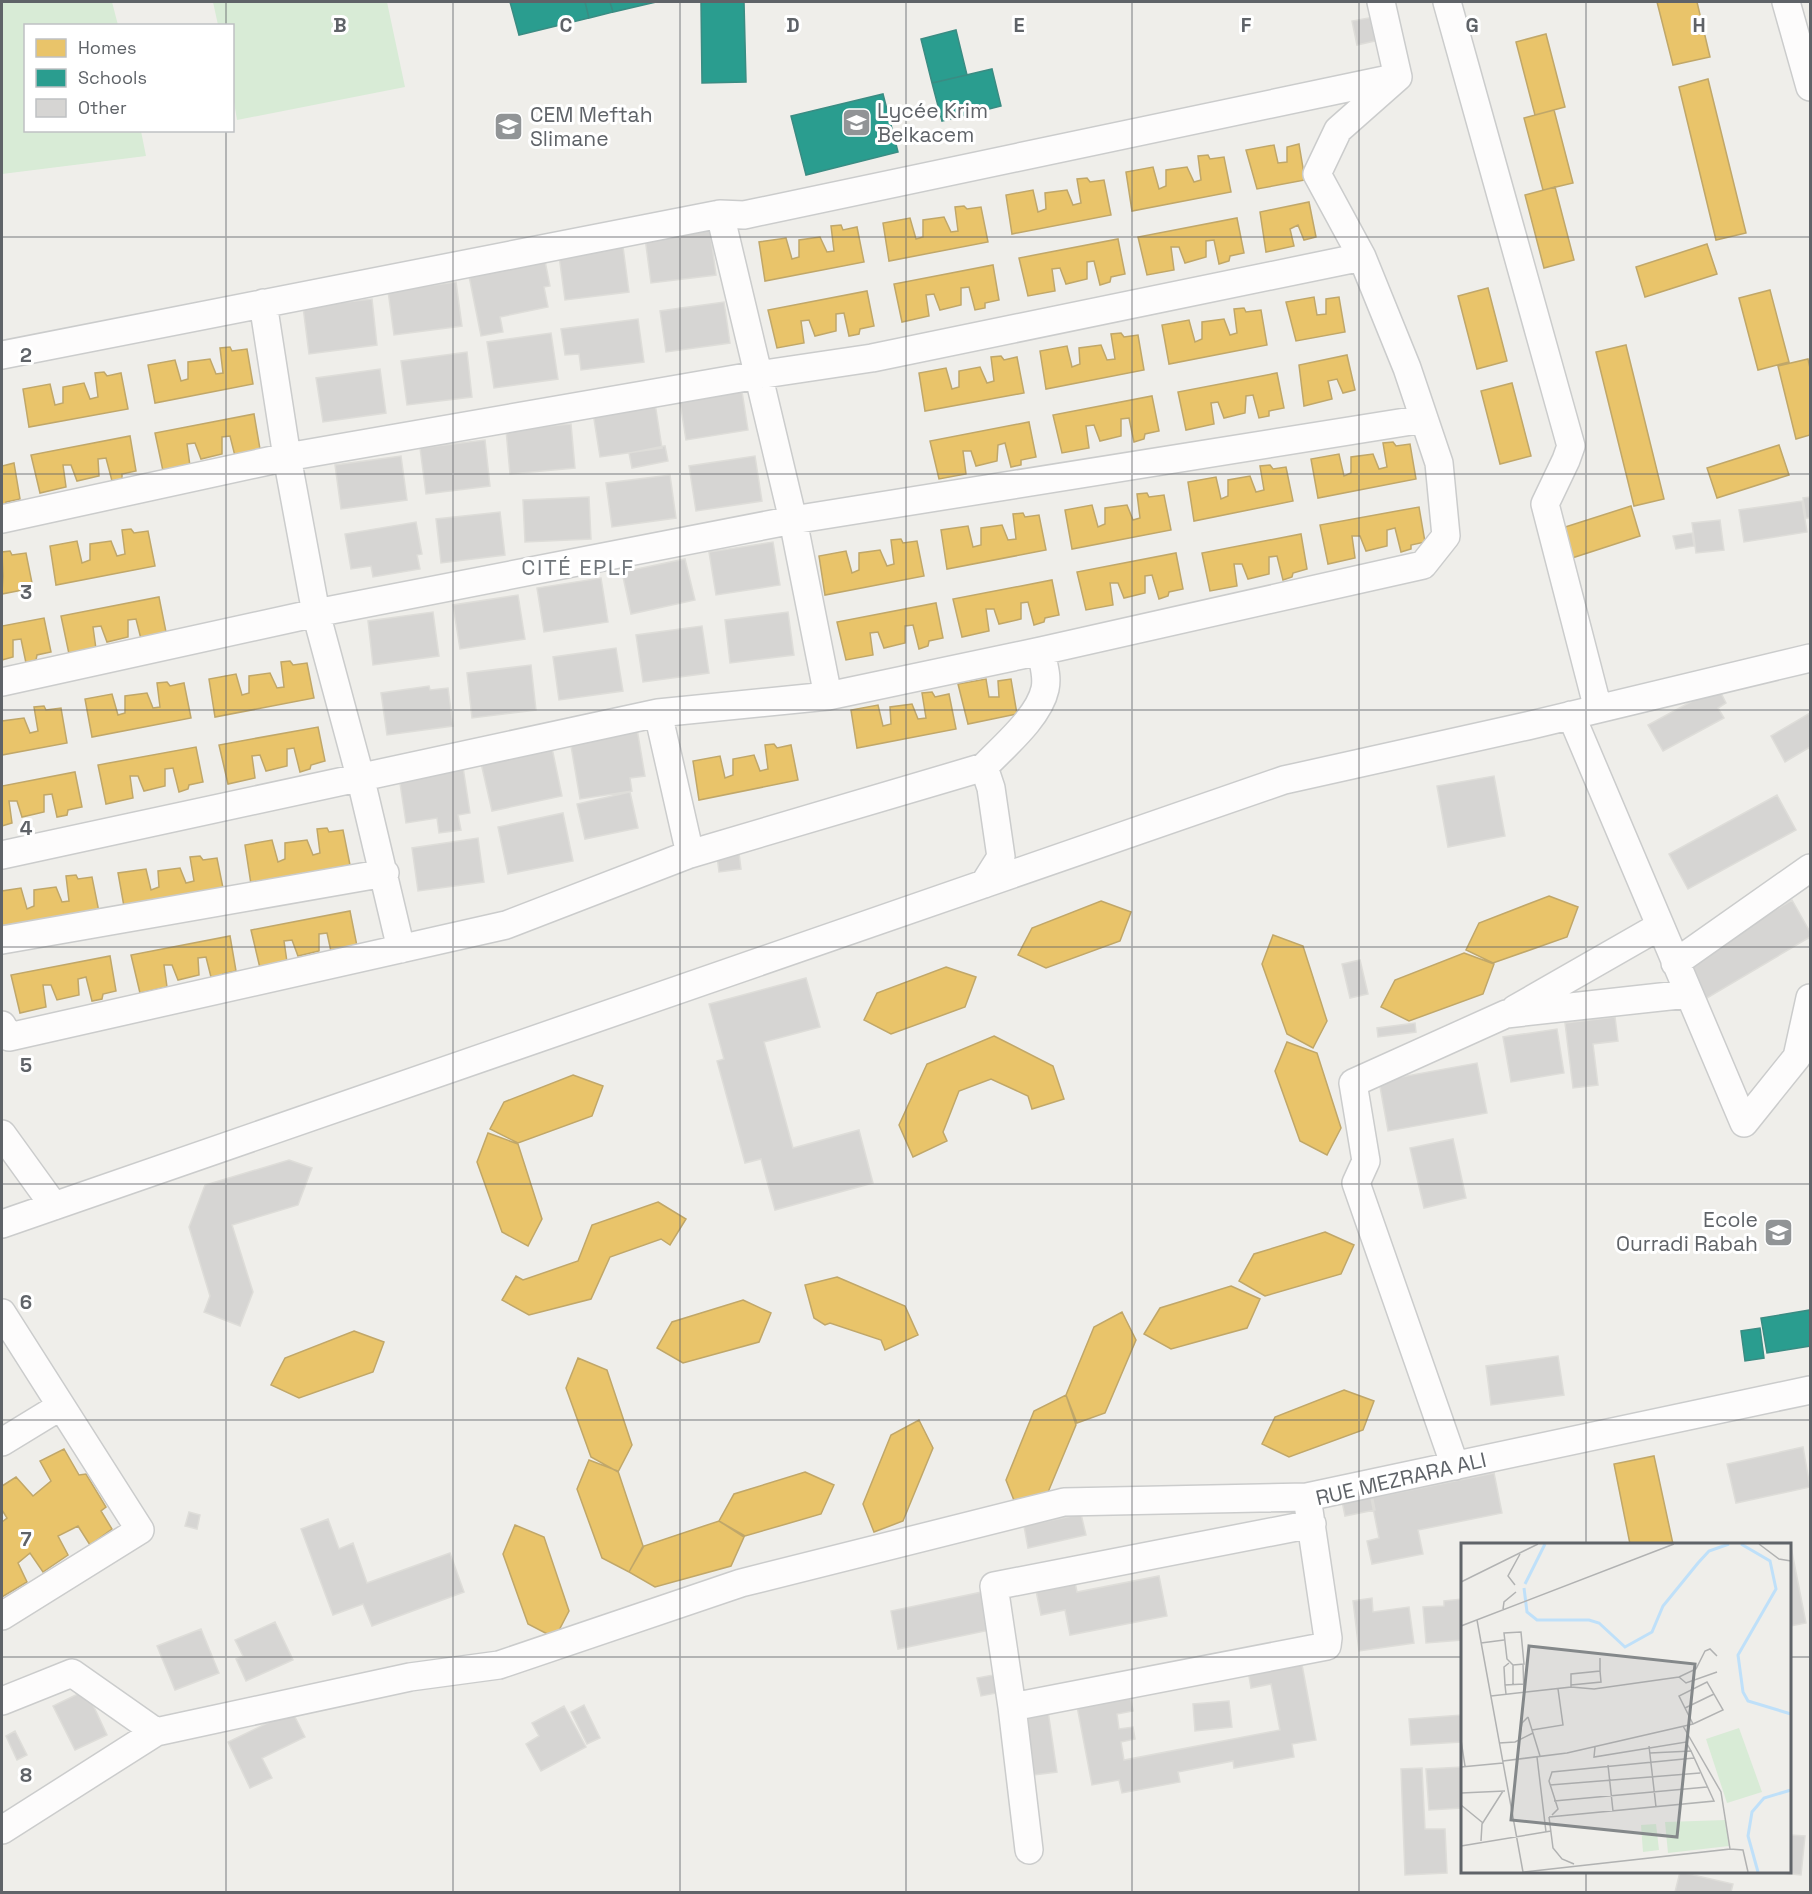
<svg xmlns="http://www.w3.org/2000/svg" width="1812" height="1894" font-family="'Space Grotesk',sans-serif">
<rect width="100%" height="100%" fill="#efeeea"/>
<path fill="#d8ebd6" d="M2,2H112L118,25L26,26V130L141,131L146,156L2,174Z
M213,2H387L405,87L237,120L233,96L232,26L218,25Z"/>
<path fill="#e9c46a" stroke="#c0a769" stroke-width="1.5" d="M1657,2H1697L1710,57L1673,65Z
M1546,34L1565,107L1535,115L1516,42Z
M1708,79L1746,233L1716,240L1679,87Z
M1554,110L1573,183L1543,190L1524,118Z
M1299,144L1305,180L1257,189L1246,150L1274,145L1278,163L1287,162V147Z
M1208,155L1210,159L1224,157L1231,192L1132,211L1126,172L1153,167L1159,189L1166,186V170L1187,167L1194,182L1201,180L1198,156Z
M1087,178L1090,182L1104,180L1111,215L1012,234L1006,195L1033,190L1038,212L1046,209L1045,193L1067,190L1073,205L1081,203L1077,179Z
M1555,187L1574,260L1544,268L1525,195Z
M1309,202L1316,237L1304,240L1298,225L1290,229L1294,246L1266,252L1260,212Z
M964,206L967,209L981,207L988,242L889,261L883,223L910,218L916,239L923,237V220L944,217L951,232L958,231L955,207Z
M1237,218L1244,253L1230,256L1229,261L1219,264L1214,240L1206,241V257L1185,263L1179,247H1171L1174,270L1147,275L1138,237Z
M841,225L843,230L857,227L864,262L765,281L759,242L786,238L792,259L799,257V240L820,237L827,252L834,251L831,226Z
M1118,239L1125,274L1111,277L1110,282L1100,285L1094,261L1087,262V279L1066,284L1060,268L1052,269L1055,291L1028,296L1019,258Z
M1707,244L1717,274L1645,297L1636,267Z
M993,265L999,300L985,303V308L975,310L969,287L961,288V305L940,310L934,294L926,295L929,316L902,322L894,284Z
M1488,288L1507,361L1477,369L1458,296Z
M1770,290L1789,362L1758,370L1739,298Z
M867,291L874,326L860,329L859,334L849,336L844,313L836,314V331L815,336L809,320L801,321L804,343L777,348L768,310Z
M1314,297L1317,315L1326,314V299L1339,297L1345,332L1296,341L1286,302Z
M1244,308L1246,312L1261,310L1267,345L1169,364L1162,325L1189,320L1195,342L1202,339V322L1224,319L1230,335L1237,333L1234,309Z
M1121,333L1124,337L1138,335L1144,370L1046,389L1040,351L1067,346L1072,367L1080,364L1079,348L1101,345L1107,360L1115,359L1111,334Z
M1626,345L1664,499L1634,506L1596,352Z
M230,347L232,351L247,349L253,384L155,403L148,365L175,360L181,381L188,379V362L210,359L216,374L223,373L220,348Z
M1347,355L1355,390L1343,393L1337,379L1328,381L1332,399L1304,406L1299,365Z
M1001,356L1004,360L1017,357L1024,393L925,411L919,373L946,368L952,389L959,387V371L980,367L987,383L994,381L991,357Z
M1808,359L1810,368V435L1796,439L1778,366Z
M104,372L107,376L121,373L128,409L29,427L23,389L50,384L55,405L63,403V387L84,383L90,399L98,397L95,373Z
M1277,373L1284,408L1269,411V416L1259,418L1253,395L1246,396L1245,413L1224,418L1218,402L1211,403L1214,424L1186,430L1178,392Z
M1512,383L1531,456L1500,464L1481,391Z
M1152,396L1159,431L1145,434L1144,439L1134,442L1129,418L1121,419V436L1100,441L1094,425L1086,426L1089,448L1062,453L1053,415Z
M254,414L260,449L236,460L230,436L222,437V454L201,459L195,443L187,444L190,466L163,471L155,433Z
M1029,422L1036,457L1021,460V465L1011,467L1005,443L998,445L997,461L976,466L971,451H963L966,474L939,479L930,441Z
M130,436L136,471L122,474V479L112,481L106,458L98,459L99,476L77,481L71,465H63L66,487L40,493L31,455Z
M1393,442L1396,446L1410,444L1416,479L1318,498L1311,459L1339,454L1344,476L1351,473V457L1373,454L1379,469L1387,467L1383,443Z
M1779,445L1789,475L1717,498L1707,468Z
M14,463L20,499L6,502V506L2,507V466Z
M1270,465L1273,469L1286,467L1293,501L1194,521L1188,482L1216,477L1221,499L1228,496V480L1250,476L1256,492L1264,490L1260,466Z
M1147,493L1149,497L1164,495L1171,530L1072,549L1065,510L1092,505L1098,527L1105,524V508L1127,505L1133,520L1140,518L1137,494Z
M1631,506L1640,536L1569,559L1559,529Z
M1419,507L1425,542L1411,545V549L1401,552L1395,528L1387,530V546L1366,551L1360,536H1352L1355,558L1328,564L1320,525Z
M1023,513L1025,517L1039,515L1046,550L947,569L941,530L968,526L973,547L981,545V528L1002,525L1008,540L1016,539L1013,514Z
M131,529L134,533L148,531L155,566L56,585L50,546L77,541L82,563L90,560V544L111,541L117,556L125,554L122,530Z
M1301,534L1307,569L1293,573L1292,577L1283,580L1277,556L1269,557V574L1248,579L1242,564H1234L1237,586L1210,591L1202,553Z
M901,539L903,543L917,541L924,576L825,595L819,556L846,551L852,573L859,570V553L880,550L887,566L894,564L891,540Z
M10,551L12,555L26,553L33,588L2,594L3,576L2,552Z
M1176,553L1183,589L1169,592L1168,596L1159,599L1152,575L1145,576V593L1124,598L1118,583H1110L1113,605L1086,610L1077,572Z
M1052,580L1059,615L1045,618L1044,622L1034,625L1028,602L1021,603V619L999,624L994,609H986L989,631L962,637L953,599Z
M159,597L166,632L142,643L136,619L128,620V637L107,642L101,626L93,627L96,649L69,654L61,616Z
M936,603L943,638L929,641L928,646L919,649L913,625L905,626V643L884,648L878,632L870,633L873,655L846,660L837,622Z
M44,618L51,652L37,655L36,660L26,663L21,639L13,640V657L2,660V626Z
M290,661L293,665L307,663L314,698L215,717L209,679L236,674L242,695L249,693V676L270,673L277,688L284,687L281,662Z
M986,679L989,697H999L998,681L1011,679L1017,714L968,724L958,684Z
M167,682L170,686L184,683L191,718L92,737L85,699L112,694L118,715L125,713V696L147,693L153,708L160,707L157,683Z
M932,692L935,697L949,694L956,729L857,748L851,710L878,705L883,726L891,724L890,707L912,704L918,719L926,718L922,693Z
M44,706L46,710L61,708L67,743L2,755V721L24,718L30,733L38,731L34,707Z
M318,727L325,761L311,765L310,769L300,772L294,748L287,749V766L266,771L260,755L252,756L255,778L228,784L219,745Z
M774,744L777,748L791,745L798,780L699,800L693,761L720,756L725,778L733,775V759L754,755L760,771L768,769L765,745Z
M196,747L203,782L189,785L188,789L179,792L173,768L165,769V786L144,791L138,776H130L133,798L106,804L98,765Z
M75,772L82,807L68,810L67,815L57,817L52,794L44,795V812L22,817L17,801H9L12,823L2,826V786Z
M327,828L329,832L343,830L350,865L251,884L245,845L272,840L278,862L285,859V843L307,840L313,855L320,853L317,829Z
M200,856L203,860L217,858L224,893L125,912L118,873L146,869L151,890L159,887L158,871L180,868L186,883L194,881L190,857Z
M76,875L78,879L92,877L99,912L2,931V891L21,888L27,909L34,906V890L56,887L62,902L69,901L66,876Z
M1549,896L1578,907L1567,937L1493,963L1466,950L1479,923Z
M1101,901L1131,912L1120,941L1046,968L1018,955L1032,928Z
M350,911L357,946L332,956L327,933L319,934V951L298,956L292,940L284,941L287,962L260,968L251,930Z
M1273,935L1303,946L1327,1021L1313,1048L1287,1034L1262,964Z
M230,936L236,971L223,974L222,978L212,981L206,957L198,958L199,975L178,980L172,965H164L167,987L140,993L131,955Z
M1464,953L1494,964L1483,994L1409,1021L1381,1007L1395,980Z
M110,956L116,991L103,994L102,999L92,1001L86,977L78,979L79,995L57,1000L51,985H43L46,1007L20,1013L11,975Z
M946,967L976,977L965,1007L891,1034L864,1020L877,993Z
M994,1036L1053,1066L1064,1099L1032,1109L1028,1096L991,1079L959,1091L943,1132L947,1141L913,1157L899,1125L927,1064Z
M1287,1042L1317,1053L1341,1128L1327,1155L1300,1141L1275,1071Z
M573,1075L603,1086L592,1116L518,1143L490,1129L504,1102Z
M488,1133L518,1144L542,1219L528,1246L502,1232L477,1162Z
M658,1202L686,1219L670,1245L661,1239L610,1257L591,1299L529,1315L502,1300L516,1276L523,1280L578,1261L592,1225Z
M1325,1232L1354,1245L1341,1274L1265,1296L1239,1281L1254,1254Z
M837,1277L905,1306L918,1335L885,1350L881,1340L830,1323L825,1325L814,1318L805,1285Z
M1231,1286L1260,1299L1247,1328L1171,1349L1144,1334L1160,1308Z
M743,1300L771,1313L759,1342L683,1363L657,1348L672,1322Z
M1122,1312L1136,1340L1105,1413L1077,1423L1066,1395L1094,1327Z
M354,1331L384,1342L373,1372L299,1398L271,1385L285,1358Z
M578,1358L607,1370L632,1445L618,1472L591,1457L566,1388Z
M1344,1390L1374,1401L1363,1430L1289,1457L1262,1444L1275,1417Z
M1066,1395L1076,1425L1046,1497L1017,1508L1006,1480L1034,1411Z
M919,1420L933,1448L903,1521L874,1532L863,1504L891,1435Z
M64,1449L79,1475L86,1474L106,1507L101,1511L112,1529L90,1545L78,1526L58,1536L68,1555L43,1572L30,1553L18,1563L27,1582L2,1597V1522L7,1518L2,1510V1486L16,1477L33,1496L51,1481L40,1461Z
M1654,1456L1673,1544H1630L1614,1464Z
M589,1460L618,1471L643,1546L629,1572L602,1558L577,1489Z
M805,1472L834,1485L821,1514L745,1536L719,1521L734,1494Z
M719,1521L744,1537L731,1566L655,1587L629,1572L644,1546Z
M515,1525L544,1537L569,1611L555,1638L528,1624L503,1554Z"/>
<path fill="#2a9d8f" stroke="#3a8c83" stroke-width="1.5" d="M510,2H585L589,18L519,35Z
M585,2H610L613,12L589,18Z
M610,2H656L613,12Z
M701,2H744L746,82L702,83Z
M956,30L967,75L932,83L921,39Z
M992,69L1001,106L942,121L932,83Z
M883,94L898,152L806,175L791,116Z
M1810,1310V1346L1767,1353L1761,1318Z
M1760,1328L1764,1358L1745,1361L1741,1331Z"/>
<path fill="#d6d5d3" stroke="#deddd9" stroke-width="1.5" d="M1379,16L1384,39L1357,45L1352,21Z
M710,230L716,275L651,283L645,238Z
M623,247L629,292L565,300L559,256Z
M545,261L550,286L544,287L548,307L500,317L503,332L481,336L469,276Z
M456,282L462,326L394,335L388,291Z
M372,299L377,345L309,354L303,307Z
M724,302L730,343L666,352L660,311Z
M638,319L644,362L581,370L579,354L565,355L561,329Z
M551,333L558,379L494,388L487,342Z
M467,352L472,397L407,405L401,361Z
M380,369L386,413L323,422L316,378Z
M741,385L748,430L686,440L679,395Z
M655,403L662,448L600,457L593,413Z
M571,424L575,468L510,474L506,430Z
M485,440L490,486L426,494L420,448Z
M665,446L668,461L632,468L629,453Z
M401,456L407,500L341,509L335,465Z
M755,456L762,501L696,511L689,466Z
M670,475L676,518L612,527L606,483Z
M589,497L591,539L525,542L523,500Z
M1810,497V518H1806L1803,498Z
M1802,501L1807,532L1744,542L1739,510Z
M500,512L505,555L441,563L436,519Z
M1720,520L1724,550L1696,553L1692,523Z
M416,522L422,554L417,555L420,569L373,577L371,566L351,569L345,534Z
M1692,533L1694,546L1676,549L1673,536Z
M773,542L780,585L716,595L709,552Z
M685,559L695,600L631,614L622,572Z
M601,578L608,622L544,632L537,588Z
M518,595L525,639L460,649L453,605Z
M433,612L439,656L373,665L368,621Z
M788,612L794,655L730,663L725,620Z
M702,626L709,673L643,682L636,635Z
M616,648L623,691L559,700L553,657Z
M531,665L536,710L472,718L467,673Z
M429,686L430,690L448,688L453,726L387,735L381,693Z
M1718,687L1726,703L1718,708L1724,718L1663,751L1648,725Z
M1810,713V747L1785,762L1771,736Z
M637,729L645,776L630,778L632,791L580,799L570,740Z
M552,748L562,796L492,811L481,763Z
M463,767L470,813L458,815L461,830L439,833L437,818L406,823L399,777Z
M1494,776L1505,836L1448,847L1437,786Z
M630,792L638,828L585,839L577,804Z
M1777,795L1796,830L1688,889L1669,854Z
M563,813L573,861L508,874L498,827Z
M478,838L484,882L418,891L412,848Z
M738,845L741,869L719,872L716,848Z
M1792,900L1810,932V937L1702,1001L1681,966Z
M1360,960L1368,994L1350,998L1342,964Z
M806,978L820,1027L764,1042L793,1148L859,1130L873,1183L775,1210L761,1159L745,1163L717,1061L724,1059L709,1004Z
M1615,1017L1618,1041L1593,1044L1598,1085L1573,1088L1565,1023Z
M1415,1023L1416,1032L1378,1037L1377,1028Z
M1557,1029L1564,1073L1511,1082L1503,1037Z
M1477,1063L1487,1113L1388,1131L1379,1081Z
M1453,1139L1466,1198L1424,1208L1410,1148Z
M289,1160L312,1168L298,1205L232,1225L253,1292L240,1326L204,1312L210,1296L189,1227L205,1185Z
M1558,1356L1564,1395L1491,1405L1486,1366Z
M1803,1447L1810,1487L1736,1503L1727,1464Z
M1494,1473L1502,1513L1418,1530L1423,1554L1372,1564L1367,1541L1379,1538L1371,1498Z
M1372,1495L1375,1510L1345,1516L1342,1501Z
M189,1512L200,1515L197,1529L185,1526Z
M1081,1514L1086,1535L1028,1548L1024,1526Z
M328,1519L339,1549L353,1543L367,1583L450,1553L464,1592L372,1626L363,1604L333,1615L301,1529Z
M1791,1547L1806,1623L1790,1626V1548Z
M1073,1573L1077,1592L1159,1576L1167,1616L1070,1635L1065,1610L1041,1615L1034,1581Z
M982,1592L990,1630L898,1649L891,1611Z
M1372,1598L1373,1612L1409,1607L1414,1643L1359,1651L1353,1601Z
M1462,1599V1640L1426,1643L1423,1607L1444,1606V1601Z
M275,1622L293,1660L246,1681L236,1659L243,1656L235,1640Z
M201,1629L219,1673L175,1690L157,1646Z
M1300,1654L1316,1740L1292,1744L1294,1757L1234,1768L1233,1761L1178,1772L1180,1782L1122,1793L1119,1780L1092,1785L1076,1701L1128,1683L1133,1711L1117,1714L1119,1729L1133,1727L1135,1739L1121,1742L1124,1760L1280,1730L1271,1684L1251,1688L1247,1664Z
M998,1674L1002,1692L981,1696L977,1678Z
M86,1690L107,1735L75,1750L53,1706Z
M1229,1701L1232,1727L1195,1731L1193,1704Z
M1047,1704L1057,1772L1026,1776L1016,1708Z
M584,1705L600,1738L587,1744L571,1712Z
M564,1706L586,1747L541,1771L526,1744L539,1736L532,1723Z
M291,1709L305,1737L262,1758L272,1778L250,1788L228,1742L280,1717Z
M1462,1715V1742L1411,1745L1409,1719Z
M15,1731L27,1755L17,1760L6,1736Z
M1462,1767V1808L1429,1810L1426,1769Z
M1422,1768L1425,1829H1445L1447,1873L1405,1875L1401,1769Z
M1790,1835L1805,1836L1801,1875L1769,1872H1790Z
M1680,1872L1733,1884L1731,1892H1675Z"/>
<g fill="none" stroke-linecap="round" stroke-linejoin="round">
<defs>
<path id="minor" d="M1381,2L1398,77
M1447,2L1571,446L1566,460L1545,504L1598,709
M1786,2L1810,87
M720,214L793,520L828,696
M263,303L287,457L316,613L360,776L401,949
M2,355L720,214L744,215L1394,78
M2,519L287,457L758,375L872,358L1362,257
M2,682L316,613L793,520L1424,419
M658,713L690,854
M1571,715L1744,1123L1797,1057L1810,998
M984,767C1004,746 1039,717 1045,689C1048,676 1043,664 1041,651
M2,855L658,713L828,696L1041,651L1423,565L1446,536L1439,463L1407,368L1362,257L1317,174L1338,130L1398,77
M2,940L385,873
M1675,963L1810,868
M1515,1009L1660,926
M2,1025L9,1037L506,925L690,854L984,767L991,788L1001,857L984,884
M2,1134L54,1206
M2,1224L1284,780L1527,726L1810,658
M2,1313L140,1530L2,1616
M2,1442L61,1406
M1455,1466L1356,1183L1366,1161L1353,1083L1506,1014L1688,994
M2,1701L72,1673L156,1732
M1012,1707L994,1586L1312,1524
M2,1830L156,1732L410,1677L499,1665L741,1583L1064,1502L1307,1497
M1029,1850L1012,1707L1327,1646L1328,1638L1307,1497L1810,1390"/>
</defs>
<use href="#minor" stroke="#cbcccc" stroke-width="30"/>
<use href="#minor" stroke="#fdfcfc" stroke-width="27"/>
</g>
<path fill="none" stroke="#5f6368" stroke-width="1.5" stroke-opacity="0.55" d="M226,2V26M453,2V1892M680,2V1892M906,2V1892M1132,2V1892M1359,2V1892M1586,2V1544M226,130V1892M2,237H1810M2,474H1810M2,710H1810M2,947H1810M2,1184H1810M2,1420H1810M2,1657H1462M1790,1657H1810M1586,1872V1892"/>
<defs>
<symbol id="school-square" viewBox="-11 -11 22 22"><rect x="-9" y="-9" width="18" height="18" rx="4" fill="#919496" stroke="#fff"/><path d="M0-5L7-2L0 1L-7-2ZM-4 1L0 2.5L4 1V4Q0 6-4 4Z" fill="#fff"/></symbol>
</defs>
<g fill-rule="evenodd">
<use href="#school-square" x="840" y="106" width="33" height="33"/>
<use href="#school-square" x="492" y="110" width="33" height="33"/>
<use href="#school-square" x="1762" y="1216" width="33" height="33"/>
</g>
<g text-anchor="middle" stroke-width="6" stroke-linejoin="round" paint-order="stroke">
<g font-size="21" fill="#5f6368" stroke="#fff" text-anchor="start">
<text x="877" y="118">Lycée Krim<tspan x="877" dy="24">Belkacem</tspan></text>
<text x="530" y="122">CEM Meftah<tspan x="530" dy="24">Slimane</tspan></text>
<text x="1758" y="1227" text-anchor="end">Ecole<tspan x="1758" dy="24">Ourradi Rabah</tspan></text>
</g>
<g font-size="21" fill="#5f6368" stroke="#fff">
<text transform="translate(1401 1479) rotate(-13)" y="7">RUE MEZRARA ALI</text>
</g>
<g font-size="22" letter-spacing="1.5" fill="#70757a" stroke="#fff">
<text x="578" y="575">CITÉ EPLF</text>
</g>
</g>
<g transform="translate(1461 1543)">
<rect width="330" height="330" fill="#efeeea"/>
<path d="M278,185L301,249L266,260L245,196ZM265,277L268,303L207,310L204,279ZM195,281L198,307L182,309L180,282Z" fill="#d8ebd6"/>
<path fill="none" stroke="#bfe0f9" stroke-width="3" d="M280,1L309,18L315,46L277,112L282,149L287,158L330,171M64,41L84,1M63,45L66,69L76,77H128L138,80L164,104L191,89L202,63L237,20L248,8L268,1M297,329L287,293L291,269L303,255L330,247"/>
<path fill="none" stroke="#b1b2b2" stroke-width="1.5" d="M298,1L318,16L330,18M0,39L77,1M54,42L47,33L59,11M42,66L43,59L55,49M16,77L62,329M0,83L213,1M60,89L63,121L52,122L46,116L43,90ZM20,100L43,97M62,121L63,149M52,122V141M218,134L225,140L256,129M44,142L43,124L48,120M110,142L140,139L139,128M110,144L133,146L218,134L235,126L244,108L249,106L256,113M45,151L44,142L63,141M30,153L110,144V131L139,128V115M224,165L253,151M67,174L79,213M71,187L102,182L97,146M0,197L4,223M58,197L61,180L67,174M38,200L54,199L72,190M188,203L195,264M134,204L133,214L225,199L230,208M76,214L85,289M42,218L106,210L232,181L262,167L246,139L218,153L232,181M147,222L152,268M0,224L42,220M89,242L239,230M0,250L44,248M93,258L246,244M0,262L22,280M91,272L97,266L88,238L91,229L233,215M88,274L253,258L230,208L189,210M88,274L92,305L101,316L113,321M20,298L21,281L42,248M0,303L90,288M269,306L282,307L287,329M62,329L269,306L260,249L222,183"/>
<path fill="#84888a" fill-opacity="0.15" stroke="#84888a" stroke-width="3" d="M68,103L234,121L216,294L50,277Z"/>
<rect width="330" height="330" fill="none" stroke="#5f6368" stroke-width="3"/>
</g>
<g font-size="20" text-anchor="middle" font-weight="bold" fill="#5f6368" stroke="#fff" stroke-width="6" stroke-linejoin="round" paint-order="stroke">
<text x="340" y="32">B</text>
<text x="566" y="32">C</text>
<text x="793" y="32">D</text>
<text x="1019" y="32">E</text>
<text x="1246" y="32">F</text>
<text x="1472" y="32">G</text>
<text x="1699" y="32">H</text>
<text x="26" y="362">2</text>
<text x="26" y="599">3</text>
<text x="26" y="835">4</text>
<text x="26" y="1072">5</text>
<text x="26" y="1309">6</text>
<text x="26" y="1546">7</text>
<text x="26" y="1782">8</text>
</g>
<rect width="1812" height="1894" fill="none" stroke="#5f6368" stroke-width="6"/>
<rect x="24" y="24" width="210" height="108" fill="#ffffff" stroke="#bfc1c3" stroke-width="1.5"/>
<rect x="36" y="39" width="30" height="18" fill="#e9c46a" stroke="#bfc1c3" stroke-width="1.5"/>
<text x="78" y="54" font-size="18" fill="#5f6368">Homes</text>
<rect x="36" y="69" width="30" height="18" fill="#2a9d8f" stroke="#bfc1c3" stroke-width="1.5"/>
<text x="78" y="84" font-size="18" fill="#5f6368">Schools</text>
<rect x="36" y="99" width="30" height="18" fill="#d6d5d3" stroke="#bfc1c3" stroke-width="1.5"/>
<text x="78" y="114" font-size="18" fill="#5f6368">Other</text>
</svg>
